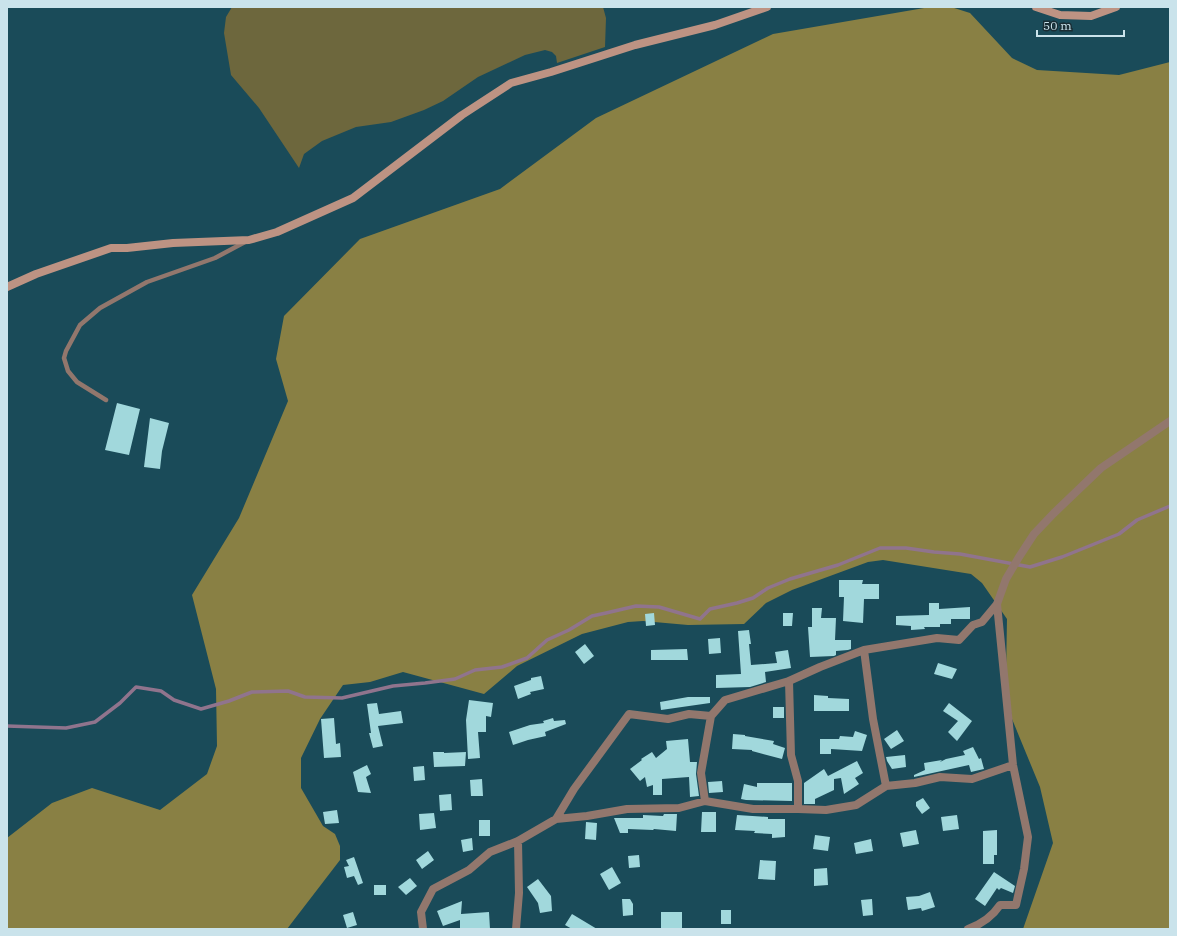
<svg xmlns="http://www.w3.org/2000/svg" width="1177" height="936" font-family="'IBM Plex Serif',serif">
<rect width="100%" height="100%" fill="#1a4b59"/>
<path fill="#6d673d" d="M232,7H603L606,18L605,47L557,63L556,56L552,52L545,50L525,55L478,77L443,101L424,110L391,122L356,127L322,141L304,154L299,168L259,108L231,75L224,33L226,17Z"/>
<path fill="#898044" d="M930,7H951L970,13L1012,58L1037,70L1119,75L1170,62V929H1023L1053,843L1040,787L1012,719L1006,676L1007,619L982,583L971,574L883,560L868,562L792,590L766,603L744,624L688,625L643,621L628,622L582,634L517,666L484,694L403,672L370,682L343,685L320,719L301,758V788L323,826L335,834L340,846V860L287,929H7V838L52,803L92,788L160,810L207,774L217,746L216,689L192,595L239,518L288,401L276,359L284,316L360,239L500,189L596,118L773,34Z"/>
<g fill="none" stroke-linecap="round" stroke-linejoin="round">
<path stroke="#90748d" stroke-width="3.5" d="M7,726L66,728L95,722L120,703L136,687L161,691L174,700L201,709L229,701L252,692L288,691L305,697L342,698L393,686L425,683L455,679L475,670L502,667L527,658L547,640L569,630L592,616L606,613L636,606L659,607L700,619L710,609L737,603L753,598L768,588L790,579L838,565L880,548H906L934,552L960,554L1030,567L1062,557L1119,534L1137,520L1170,506"/>
</g>
<path fill="#a1d8dc" d="M117,403L140,409L129,455L105,450Z
M150,418L169,423L162,451L160,469L144,467Z
M839,580H863L862,584H879V599H864L863,623L843,621L844,597H839Z
M929,603H939V609L970,607V619H951V624H940V627H924L925,629L911,630V626L896,625V616L929,615Z
M812,608H822L821,618H836L835,640H851V649L848,650L836,651V655L834,656L810,657L808,627H812Z
M654,613L655,625L646,626L645,614Z
M783,613H793L792,626H783Z
M749,630L751,644H749L751,665L777,663L775,652L788,650L791,668L765,672L766,682L750,687L716,688V675L741,674L738,631Z
M720,638L721,653L709,654L708,639Z
M585,644L594,656L584,664L575,652Z
M687,649L688,660H651V650Z
M938,663L957,669L952,679L934,674Z
M541,676L544,689L530,692L531,694L518,699L514,686L531,680V678Z
M814,695L828,696V698L849,699V711H814Z
M688,697H710V703L661,710L660,702Z
M469,700L493,703L491,717L486,716V732H478L480,758L468,759L466,720Z
M377,703L379,714L401,711L403,723L378,726L383,746L373,748L369,733H371L367,704Z
M949,703L972,721L957,741L948,732L958,721L943,711Z
M773,707H784V718H773Z
M334,718L336,744L340,743L341,757L324,758L321,719Z
M553,718L554,721L565,720L566,724L545,732L546,736L528,740L513,745L509,732L530,725L544,723L543,721Z
M897,730L904,741L891,749L884,739Z
M855,731L867,735L862,751L831,749V754H820V739H839L840,736L853,737Z
M733,734L745,735V736L774,741L773,744L785,748L782,759L752,751V750L732,749Z
M688,739L690,762H697L696,774L699,796L690,797L689,777L662,779V795H653V785L647,787L645,777L640,781L630,769L642,760L641,759L652,752L656,758L667,749L666,741Z
M973,747L979,759L981,758L984,769L971,772L969,765L914,777V775L925,770L924,763L942,760L940,762L946,759L965,755L963,751Z
M433,752H444V753L466,752L465,766L434,767Z
M905,755L906,767L892,769L887,761L886,757Z
M857,761L863,773L855,778L859,784L844,794L841,778L834,779V790L815,799V804H804V783L824,769L828,776Z
M367,765L371,774L366,777L371,793L358,792L353,772Z
M424,766L425,780L414,781L413,767Z
M482,779L483,796H471L470,780Z
M722,781L723,792L709,793L708,782Z
M757,783H792V801L746,800L741,799L744,784L757,787Z
M451,794L452,810L440,811L439,795Z
M923,798L930,808L922,814L916,806V802Z
M337,810L339,823L325,824L323,812Z
M702,812H716V832H701Z
M434,813L436,828L420,830L419,814Z
M664,814H677L676,831L654,829L653,830L628,829V833H620L614,818H643V815L663,816Z
M737,815L768,817V819H785V837L772,838V834L754,833L755,831L735,830Z
M957,815L959,829L943,831L941,817Z
M479,820H490V836H479Z
M586,822L597,823L596,840L585,839Z
M916,830L919,844L903,847L900,833Z
M997,830V855H994V864H983V831Z
M815,835L830,837L828,851L813,849Z
M472,838L473,850L463,852L461,840Z
M871,839L873,851L856,854L854,843Z
M428,851L434,860L422,869L416,860Z
M639,855L640,867L629,868L628,856Z
M354,857L363,883L358,885L354,876L347,878L344,867L349,866L346,860Z
M760,860L776,861L775,880L758,879Z
M612,867L621,883L609,890L600,874Z
M827,868L828,885L814,886V869Z
M994,872L1015,886L1013,893L1001,888L999,890L997,888L985,906L975,899Z
M410,878L417,886L406,895L398,887Z
M538,879L551,896L552,911L540,913L538,903L527,887Z
M374,885H386V895H374Z
M930,892L935,907L922,911L921,908L908,910L906,897L919,896Z
M622,899H630L633,904V915L623,916Z
M872,899L873,915L863,916L861,900Z
M462,901L461,914L489,912L490,929H460V920L443,926L437,911Z
M721,910H731V924H721Z
M353,912L357,925L347,928L343,915Z
M661,912H682V929H661Z
M572,914L597,929H572L565,925Z"/>
<g fill="none" stroke-linecap="round" stroke-linejoin="round">
<path stroke="#92776d" stroke-width="4.5" d="M106,400L77,382L68,371L64,358L66,351L80,325L100,308L147,282L215,258L245,242"/>
<path stroke="#92776d" stroke-width="8" d="M864,650L873,719L886,786
M789,681L791,755L798,781V809
M705,801L701,773L711,716
M556,819L587,816L627,809L679,808L705,801L753,809H798L826,810L856,805L886,786L915,783L940,777L972,779L1013,765
M423,929L421,912L433,889L469,870L490,852L518,841L556,819L574,789L629,714L668,719L689,714L711,716L725,700L789,681L820,667L864,650L937,638L959,640L973,625L982,622L997,604L1006,579L1019,557L1034,534L1054,513L1101,468L1170,421
M516,929L519,893L518,841
M968,929C982,924 992,917 1000,905H1016L1024,869L1028,837L1013,765L997,604"/>
<path stroke="#bd9383" stroke-width="8" d="M1036,7L1060,15L1091,16L1116,7
M7,287L36,274L111,248H127L173,243L249,240L277,232L353,198L462,115L511,83L551,72L635,45L715,25L767,7"/>
</g>
<rect width="1177" height="936" fill="none" stroke="#cae3eb" stroke-width="16"/>
<path d="M1037 30v6h87v-6" fill="none" stroke="#cae3eb" stroke-width="2"/>
<text x="1043" y="30" font-size="12" fill="#cae3eb" stroke="#1a2d34" stroke-width="3" paint-order="stroke">50 m</text>
</svg>
